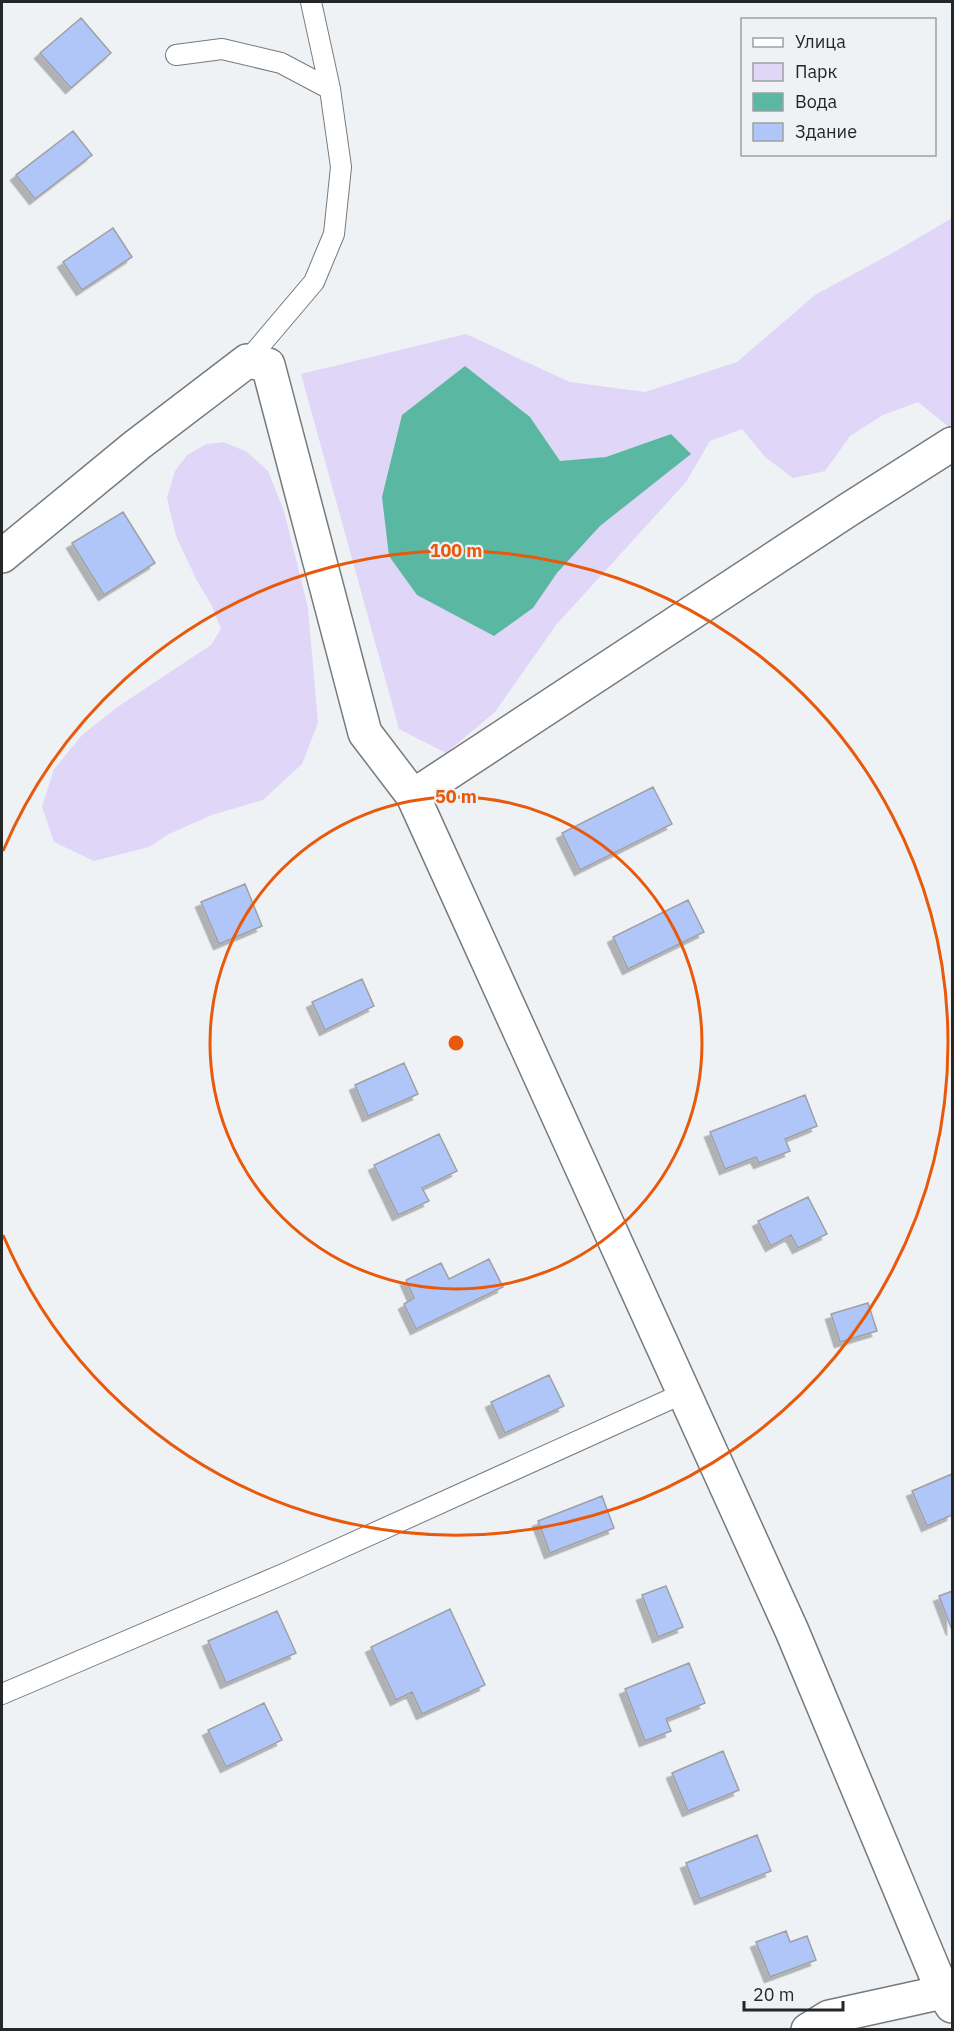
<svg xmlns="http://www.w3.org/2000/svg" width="954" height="2031" font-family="'IBM Plex Sans',sans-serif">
<defs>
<filter id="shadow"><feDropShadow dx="-5.5" dy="5.5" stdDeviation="0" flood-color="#0004"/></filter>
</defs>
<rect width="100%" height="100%" fill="#eff2f5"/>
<path fill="#dfd6f8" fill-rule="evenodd" d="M952,218V425L949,427L918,402L883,415L850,436L825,471L793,478L765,457L742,429L710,441L686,482L556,625L495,712L446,753L399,729L301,374L466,334L570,382L645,392L737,362L815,295L896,251ZM530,417L560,462L606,457L671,434L690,454L600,526L557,573L533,608L494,636Z
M224,442L247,452L268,471L284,511L308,608L318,723L302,764L263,800L212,815L169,834L149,847L94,861L54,842L42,807L54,769L83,734L119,706L211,645L221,629L211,604L197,581L176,536L167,498L175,471L187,455L207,444Z"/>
<path fill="#5ab8a2" d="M465,366L530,417L560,461L606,457L671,434L691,454L600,526L557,573L533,608L494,636L417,595L389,556L382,497L402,415Z"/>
<path fill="#b0c6f9" stroke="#9fa0a4" stroke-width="1.5" filter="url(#shadow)" d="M81,18L111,53L71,88L40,53Z
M73,131L92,155L35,199L16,175Z
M113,228L132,257L82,290L63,262Z
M123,512L155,563L104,595L72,543Z
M653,787L672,824L580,870L562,833Z
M245,884L262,926L219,944L201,902Z
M688,900L704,932L628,969L613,937Z
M362,979L374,1006L325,1030L312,1002Z
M404,1063L418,1094L368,1116L355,1085Z
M805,1095L817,1126L785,1139L790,1151L759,1163L756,1157L725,1169L710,1132Z
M439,1134L457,1171L422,1188L429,1201L398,1215L374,1165Z
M808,1197L827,1234L798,1248L791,1235L771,1246L758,1221Z
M489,1259L503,1287L416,1329L404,1304L414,1298L406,1280L441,1263L449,1279Z
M868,1303L877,1331L840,1342L831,1314Z
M549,1375L564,1406L505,1433L491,1402Z
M952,1474V1515L927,1526L912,1491Z
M602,1496L614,1528L550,1553L538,1521Z
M666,1586L683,1627L658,1637L642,1595Z
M952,1591V1630L939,1596Z
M450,1609L485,1685L422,1714L412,1692L396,1700L371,1647Z
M277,1611L296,1653L226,1683L208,1641Z
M689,1663L705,1703L666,1719L671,1731L645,1741L625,1689Z
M264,1703L282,1740L226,1767L208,1730Z
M723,1751L739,1790L688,1811L672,1773Z
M757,1835L771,1871L700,1899L686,1863Z
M786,1931L790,1942L807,1936L816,1960L770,1977L756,1942Z"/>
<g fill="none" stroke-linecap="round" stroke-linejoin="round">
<defs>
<path id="lane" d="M176,55L222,49L281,63L330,89
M247,361L314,282L334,234L341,167L330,89L311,2
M2,1694L288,1572L684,1393"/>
<path id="street" d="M2,556L137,445L247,361L268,365L365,733L413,796L792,1631L943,1992L952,2006
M413,796L848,510L952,444
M808,2030L829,2017L943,1992"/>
</defs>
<use href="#lane" stroke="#777a7c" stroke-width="22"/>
<use href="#street" stroke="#777a7c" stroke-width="36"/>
<use href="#lane" stroke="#fff" stroke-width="20"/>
<use href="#street" stroke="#fff" stroke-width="33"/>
</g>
<g fill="none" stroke="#e8590c" stroke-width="3">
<circle cx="456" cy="1043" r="246"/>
<path d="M3 851A492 492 0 1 1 3 1235"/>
</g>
<circle cx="456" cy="1043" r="9" fill="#e8590c" stroke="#eff2f5" stroke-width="3"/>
<g font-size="18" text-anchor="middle" font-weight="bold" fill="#e8590c" stroke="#eff2f5" stroke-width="4.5" stroke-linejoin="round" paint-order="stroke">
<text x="456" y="557">100 m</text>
<text x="456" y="803">50 m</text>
</g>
<rect width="954" height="2031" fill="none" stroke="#252627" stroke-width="6"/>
<rect x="741" y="18" width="195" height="138" fill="#eff2f5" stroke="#9ea0a3" stroke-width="1.5"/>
<rect x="753" y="38" width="30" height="9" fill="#ffffff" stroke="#9ea0a3" stroke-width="1.5"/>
<text x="795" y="48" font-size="18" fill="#252627">Улица</text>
<rect x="753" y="63" width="30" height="18" fill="#dfd6f8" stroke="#9ea0a3" stroke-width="1.5"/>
<text x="795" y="78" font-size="18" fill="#252627">Парк</text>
<rect x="753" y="93" width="30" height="18" fill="#5ab8a2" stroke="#9ea0a3" stroke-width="1.5"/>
<text x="795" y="108" font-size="18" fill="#252627">Вода</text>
<rect x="753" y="123" width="30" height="18" fill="#b0c6f9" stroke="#9ea0a3" stroke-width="1.5"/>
<text x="795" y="138" font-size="18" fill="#252627">Здание</text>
<path d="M744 2001v9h99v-9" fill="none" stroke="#252627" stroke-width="3"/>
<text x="753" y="2001" font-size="18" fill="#252627" stroke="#eff2f5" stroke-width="4.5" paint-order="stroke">20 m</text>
</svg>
